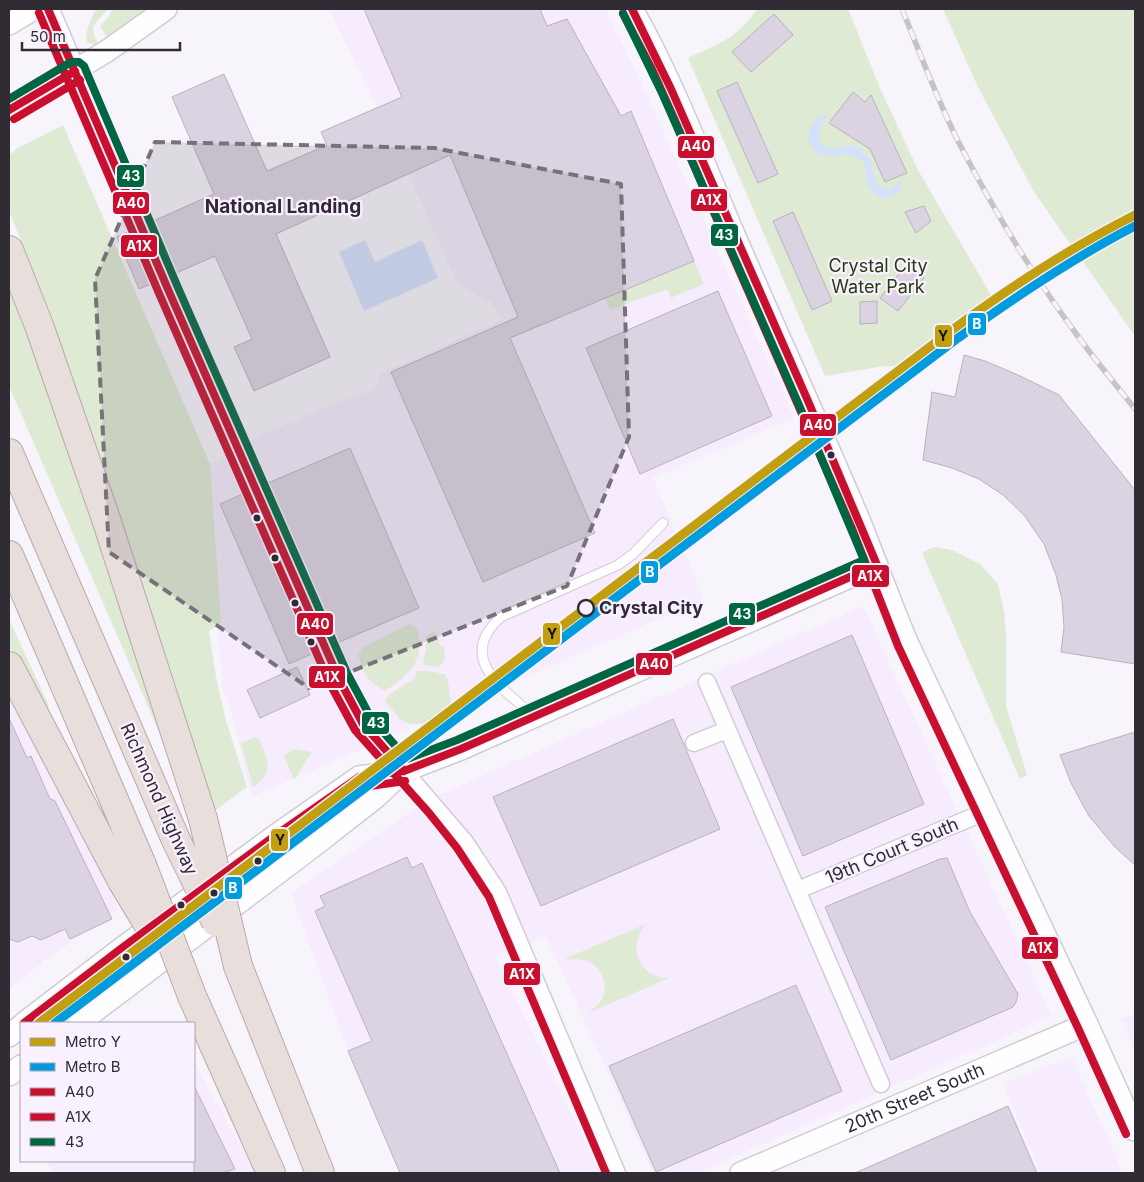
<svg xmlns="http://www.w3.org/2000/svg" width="1144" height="1182" font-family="Inter,sans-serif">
<rect width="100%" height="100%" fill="#f8f4fc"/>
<path fill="#f6ecfd" d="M329,9H606L652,106L794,418L653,478L704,599L252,797L227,697L223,690L218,634L210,464L259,436L333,404L375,389L381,373L502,320L492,303L458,285L408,174Z
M863,606L1052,1016L698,1173H653L546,936L496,957L600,1173H400L348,1051L291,893L428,800Z
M9,695L112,889L117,910L50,957L43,960L41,965L29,971L27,976L15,982L13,987L9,989Z
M1135,1014V1051L1121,1019Z
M1072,1057V1058L1123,1173H1040L1003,1083Z
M194,1061L255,1173H53L46,1161H194Z"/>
<path fill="#deead4" d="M96,9L107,10L93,26L94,36L98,43L94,45L87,42C85,30 91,19 96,9Z
M112,9H147L107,37L100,26L110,15Z
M757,9H848L880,88L918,170L998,307L914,367L885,366L825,376L688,58C718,44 738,38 757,9Z
M943,9H1135V336L1034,192L978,87Z
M63,125L210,464L221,622L209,631L216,677L225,717L247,787L213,812L52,317L9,211V155L18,148Z
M694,261L704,284L671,298L667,289L610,310L605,298Z
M9,291L80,469L168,741L162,739L9,386Z
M934,547L952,550L980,564L998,584L1004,612L1006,637V706L1027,775L1020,779L922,553Z
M9,619L49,706L43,710L9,646Z
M410,624L416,627C428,657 409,676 385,691C364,679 366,676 358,655L362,648Z
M435,631L440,646L443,645C445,654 447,662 438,667L425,665L423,662L426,650V636Z
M416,671H429L444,674L448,680L451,702L443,714L424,724H410L400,719L385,701L389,695L415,678Z
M255,737L259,739C267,759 276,772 253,787L241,743Z
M295,749L312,752L294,780L284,755Z
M646,924C642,929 638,935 637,942C633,962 650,979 669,978L588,1013C593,1009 598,1005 602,999C610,985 600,964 585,960C579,959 571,959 564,959Z"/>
<path fill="#d4e1fd" d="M824,115L828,116C821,124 811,144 828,148C844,151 851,136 867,156C878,169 868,188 891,189L902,180C901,192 895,197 883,198C857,185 873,174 861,160C846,145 821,167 810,144C805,133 812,124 819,116Z
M365,240L375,262L422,240L438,278L364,311L339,252Z"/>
<path fill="#dcd3e2" stroke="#b7b3ba" d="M364,9H540L547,26L567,19L621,116L631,111L694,261L510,338L595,533L483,582L391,372L518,317L450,155L276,234L330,357L254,391L234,347L252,339L215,256L174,274L170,269L165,267H158L153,272L151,278L152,284L139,289L117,237L130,231L134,236L139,238L146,237L151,233L153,228V221L214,194L172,97L224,74L267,171L327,145L321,132L402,97Z
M774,14L793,35L751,72L732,52Z
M737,82L778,174L758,183L717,91Z
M853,92L865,102L871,95L907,173L885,182L870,149L829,123Z
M924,206L931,221L916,233L905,212Z
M793,212L832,301L812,310L773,221Z
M907,264L924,278L898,311L880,298Z
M718,291L772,416L640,474L586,348Z
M877,301V323L860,324V302Z
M964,355L985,361L1018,375L1059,395L1135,490V664L1061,652L1064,627L1062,599L1056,575L1044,544L1024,515L1003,495L979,479L952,468L923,460L932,392L955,397Z
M350,448L419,608L337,643L334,638L328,636L321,637L316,640L314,646V653L289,664L220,504L245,493L249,498L254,500H261L266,495L268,490V483Z
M852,635L924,804L803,856L731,687Z
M297,667L310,695L260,718L247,690Z
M9,718L27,758L31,756L50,799L55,801L112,919L70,939L65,929L41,940L32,936L18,942L9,939Z
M673,719L720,829L541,906L493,797Z
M1135,732V865L1115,847L1089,816L1071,783L1060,755Z
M407,857L412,868L422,863L560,1173H400L348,1051L372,1041L315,911L325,906L320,896Z
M947,858L970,912L1018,994L1016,1002L1013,1007L891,1060L825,907L940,859Z
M796,985L842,1091L656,1172L609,1066Z
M194,1086L235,1169L222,1173H194Z
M1008,1106L1037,1173H855Z"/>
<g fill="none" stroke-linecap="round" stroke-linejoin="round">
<path stroke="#d0ccd4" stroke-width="21" stroke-dasharray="21 11" stroke-linecap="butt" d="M141,226L163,279
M256,488L326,648"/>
<defs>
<path id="service" d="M533,715C501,688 456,657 501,617L618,565L633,554L663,523"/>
<path id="minor" d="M707,682L881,1084
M694,743L727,730
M404,771L465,842L498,892L617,1173
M798,890L987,811"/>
<g id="tertiary">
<path d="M48,9L141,226"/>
<path d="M632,9C672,79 701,157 733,232C775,329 819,425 860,522C876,562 890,602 907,642L1087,1024L1135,1130"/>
<path d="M9,24L34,9"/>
<path d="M9,110L107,51L166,9"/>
<path d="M163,279L256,488"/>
<path d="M326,648L339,679L363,724L404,771"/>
<path d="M24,1023L122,948L276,835L359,777L404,771L461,749L877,565"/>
<path d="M79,1023L311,848L375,798L404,771"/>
<path d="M9,1036L21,1026"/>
<path d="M9,1075L21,1066"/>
<path id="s1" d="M741,1173L1087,1024"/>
</g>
<path id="trunk" d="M9,250L40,328L106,519L203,819
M9,453L176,840
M9,555L142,865
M9,666L122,881
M238,966L320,1173
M192,996L271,1173"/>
</defs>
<use href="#service" stroke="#d0ccd3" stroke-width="11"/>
<use href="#minor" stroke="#d0ccd3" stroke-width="19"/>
<use href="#tertiary" stroke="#d0ccd3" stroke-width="24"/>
<use href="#trunk" stroke="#b9a9a8" stroke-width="30"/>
<use href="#service" stroke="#fefdff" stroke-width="9"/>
<use href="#minor" stroke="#fefdff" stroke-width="16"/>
<use href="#tertiary" stroke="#fefdff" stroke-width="21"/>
<use href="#trunk" stroke="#e8dedb" stroke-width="28"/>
<defs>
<path id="rail" d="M902,9C920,53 937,99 958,141C993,209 1032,274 1077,335C1095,360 1116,385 1135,409"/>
</defs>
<use href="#rail" stroke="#c4c3c6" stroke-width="5.5"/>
<use href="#rail" stroke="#f9f1ff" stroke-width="4" stroke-dasharray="11" stroke-linecap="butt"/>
<defs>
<path id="trunk-bridge" d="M203,819L238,966
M176,840L216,922
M142,865L192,996
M122,881L157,939"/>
</defs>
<use href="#trunk-bridge" stroke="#b9a9a8" stroke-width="30" stroke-linecap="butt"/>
<use href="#trunk-bridge" stroke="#e8dedb" stroke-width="28"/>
<defs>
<path id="bus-1" d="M48,9L170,294L339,679L363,724L404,771
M632,9L671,89L808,401L877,565
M9,110L75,71
M24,1023L122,948L276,835L359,777L404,771L461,749L877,565"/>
<path id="bus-2" d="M39,13L161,298L330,684L355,730L429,813L457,848L489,897L606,1173
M623,14L651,67L676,123L724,236L851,526L898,646L1078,1028L1126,1134
M14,119L80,80
M40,1023L128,956L282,843L363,787L405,781"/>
<path id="bus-3" d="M9,99L71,62H79L84,66L179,290L348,675L371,718L407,759L457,740L864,560L799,405L662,93L623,13"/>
</defs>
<use href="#bus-1" stroke="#f9f1ff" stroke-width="11"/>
<use href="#bus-2" stroke="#f9f1ff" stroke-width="11"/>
<use href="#bus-3" stroke="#f9f1ff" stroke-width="11"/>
<use href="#bus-1" stroke="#c8102e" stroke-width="8"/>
<use href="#bus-2" stroke="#c8102e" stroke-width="8"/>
<use href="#bus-3" stroke="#006641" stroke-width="8"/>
<defs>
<path id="metro-1" d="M39,1023L952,330C1010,287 1070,248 1135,215"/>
<path id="metro-2" d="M55,1023L958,338C1015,297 1073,258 1135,226"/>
</defs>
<use href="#metro-1" stroke="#f9f1ff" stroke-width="12"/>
<use href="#metro-2" stroke="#f9f1ff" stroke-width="12"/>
<use href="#metro-1" stroke="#c19f10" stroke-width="9"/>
<use href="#metro-2" stroke="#009cde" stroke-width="9"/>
</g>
<path fill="#77717a" fill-opacity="0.2" stroke="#77717a" stroke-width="4" stroke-dasharray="10 6" stroke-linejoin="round" d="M155,142L434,148L621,184L629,437L567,586L309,688L109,552L95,279Z"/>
<g fill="#312b34" stroke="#f9f1ff" stroke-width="2">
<circle cx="831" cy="455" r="4.5"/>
<circle cx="257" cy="518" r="4.5"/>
<circle cx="275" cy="558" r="4.5"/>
<circle cx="295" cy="603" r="4.5"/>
<circle cx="311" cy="642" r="4.5"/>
<circle cx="258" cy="861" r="4.5"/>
<circle cx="214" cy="893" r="4.5"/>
<circle cx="181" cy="905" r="4.5"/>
<circle cx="126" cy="957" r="4.5"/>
</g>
<circle fill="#f9f1ff" stroke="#312b34" stroke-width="2.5" cx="586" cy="608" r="8"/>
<g text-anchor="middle" stroke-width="4.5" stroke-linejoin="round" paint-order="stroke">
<g font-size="18" fill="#263b0f" stroke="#f9f1ff">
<text x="878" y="272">Crystal City<tspan x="878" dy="21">Water Park</tspan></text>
</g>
<g font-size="18" font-weight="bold" fill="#312b34" stroke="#f9f1ff" text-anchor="start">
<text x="599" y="614">Crystal City</text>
</g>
<g font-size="18" fill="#312b34" stroke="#f9f1ff">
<text transform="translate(159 799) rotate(66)" y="6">Richmond Highway</text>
<text transform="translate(892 851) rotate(-23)" y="6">19th Court South</text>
<text dy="6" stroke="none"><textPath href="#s1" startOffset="189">20th Street South</textPath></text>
</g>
<g font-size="19" font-weight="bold" fill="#322738" stroke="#f9f1ff">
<text x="283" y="213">National Landing</text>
</g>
</g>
<g stroke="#f9f1ff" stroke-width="2">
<rect x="677" y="135" width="38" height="24" rx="5" fill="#c8102e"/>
<rect x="116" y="164" width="29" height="24" rx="5" fill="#006641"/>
<rect x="690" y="188" width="38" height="24" rx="5" fill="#c8102e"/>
<rect x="112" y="191" width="38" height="24" rx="5" fill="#c8102e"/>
<rect x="710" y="223" width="29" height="24" rx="5" fill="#006641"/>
<rect x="120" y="234" width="38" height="24" rx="5" fill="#c8102e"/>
<rect x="967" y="312" width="20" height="24" rx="5" fill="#009cde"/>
<rect x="934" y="324" width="19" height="24" rx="5" fill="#c19f10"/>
<rect x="799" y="413" width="38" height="24" rx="5" fill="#c8102e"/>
<rect x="640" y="560" width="19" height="24" rx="5" fill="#009cde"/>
<rect x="851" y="564" width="39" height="24" rx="5" fill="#c8102e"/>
<rect x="728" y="602" width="28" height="24" rx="5" fill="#006641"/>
<rect x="296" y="612" width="38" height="24" rx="5" fill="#c8102e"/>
<rect x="542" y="622" width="19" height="24" rx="5" fill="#c19f10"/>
<rect x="635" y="652" width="38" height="24" rx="5" fill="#c8102e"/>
<rect x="308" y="665" width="38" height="24" rx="5" fill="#c8102e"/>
<rect x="361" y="711" width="29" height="24" rx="5" fill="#006641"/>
<rect x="270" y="828" width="19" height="24" rx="5" fill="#c19f10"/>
<rect x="224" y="876" width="19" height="24" rx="5" fill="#009cde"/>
<rect x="1021" y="936" width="38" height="24" rx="5" fill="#c8102e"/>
<rect x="503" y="962" width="38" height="24" rx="5" fill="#c8102e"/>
</g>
<g font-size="14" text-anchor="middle" font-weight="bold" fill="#fff">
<text x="696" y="151">A40</text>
<text x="131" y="181">43</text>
<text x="709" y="205">A1X</text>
<text x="131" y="208">A40</text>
<text x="724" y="240">43</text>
<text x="139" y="251">A1X</text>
<text x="977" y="329">B</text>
<text x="818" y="430">A40</text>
<text x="650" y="577">B</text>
<text x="870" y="581">A1X</text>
<text x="742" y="619">43</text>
<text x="315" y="629">A40</text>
<text x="654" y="669">A40</text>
<text x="327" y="682">A1X</text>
<text x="376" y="728">43</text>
<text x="233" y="893">B</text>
<text x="1040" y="953">A1X</text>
<text x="522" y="979">A1X</text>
</g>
<g font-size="14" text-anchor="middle" font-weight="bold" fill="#111">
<text x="943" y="341">Y</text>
<text x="552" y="639">Y</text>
<text x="280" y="845">Y</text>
</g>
<rect width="1144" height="1182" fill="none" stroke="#312b34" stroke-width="20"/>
<rect x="20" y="1022" width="175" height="140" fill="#f9f1ff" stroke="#a9a2ae"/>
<rect x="30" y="1038" width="25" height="8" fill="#c19f10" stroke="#a9a2ae"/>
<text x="65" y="1047" font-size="15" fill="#312b34">Metro Y</text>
<rect x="30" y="1063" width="25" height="8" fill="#009cde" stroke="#a9a2ae"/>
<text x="65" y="1072" font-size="15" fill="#312b34">Metro B</text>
<rect x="30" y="1088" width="25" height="8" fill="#c8102e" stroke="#a9a2ae"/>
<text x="65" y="1097" font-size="15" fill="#312b34">A40</text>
<rect x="30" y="1113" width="25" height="8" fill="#c8102e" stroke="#a9a2ae"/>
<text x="65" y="1122" font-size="15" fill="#312b34">A1X</text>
<rect x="30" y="1138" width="25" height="8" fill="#006641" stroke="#a9a2ae"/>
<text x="65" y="1147" font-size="15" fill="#312b34">43</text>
<path d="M22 42v8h158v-8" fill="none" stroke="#312b34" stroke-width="2.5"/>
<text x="30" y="42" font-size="15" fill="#312b34" stroke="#f9f1ff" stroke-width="4" paint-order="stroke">50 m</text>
</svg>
